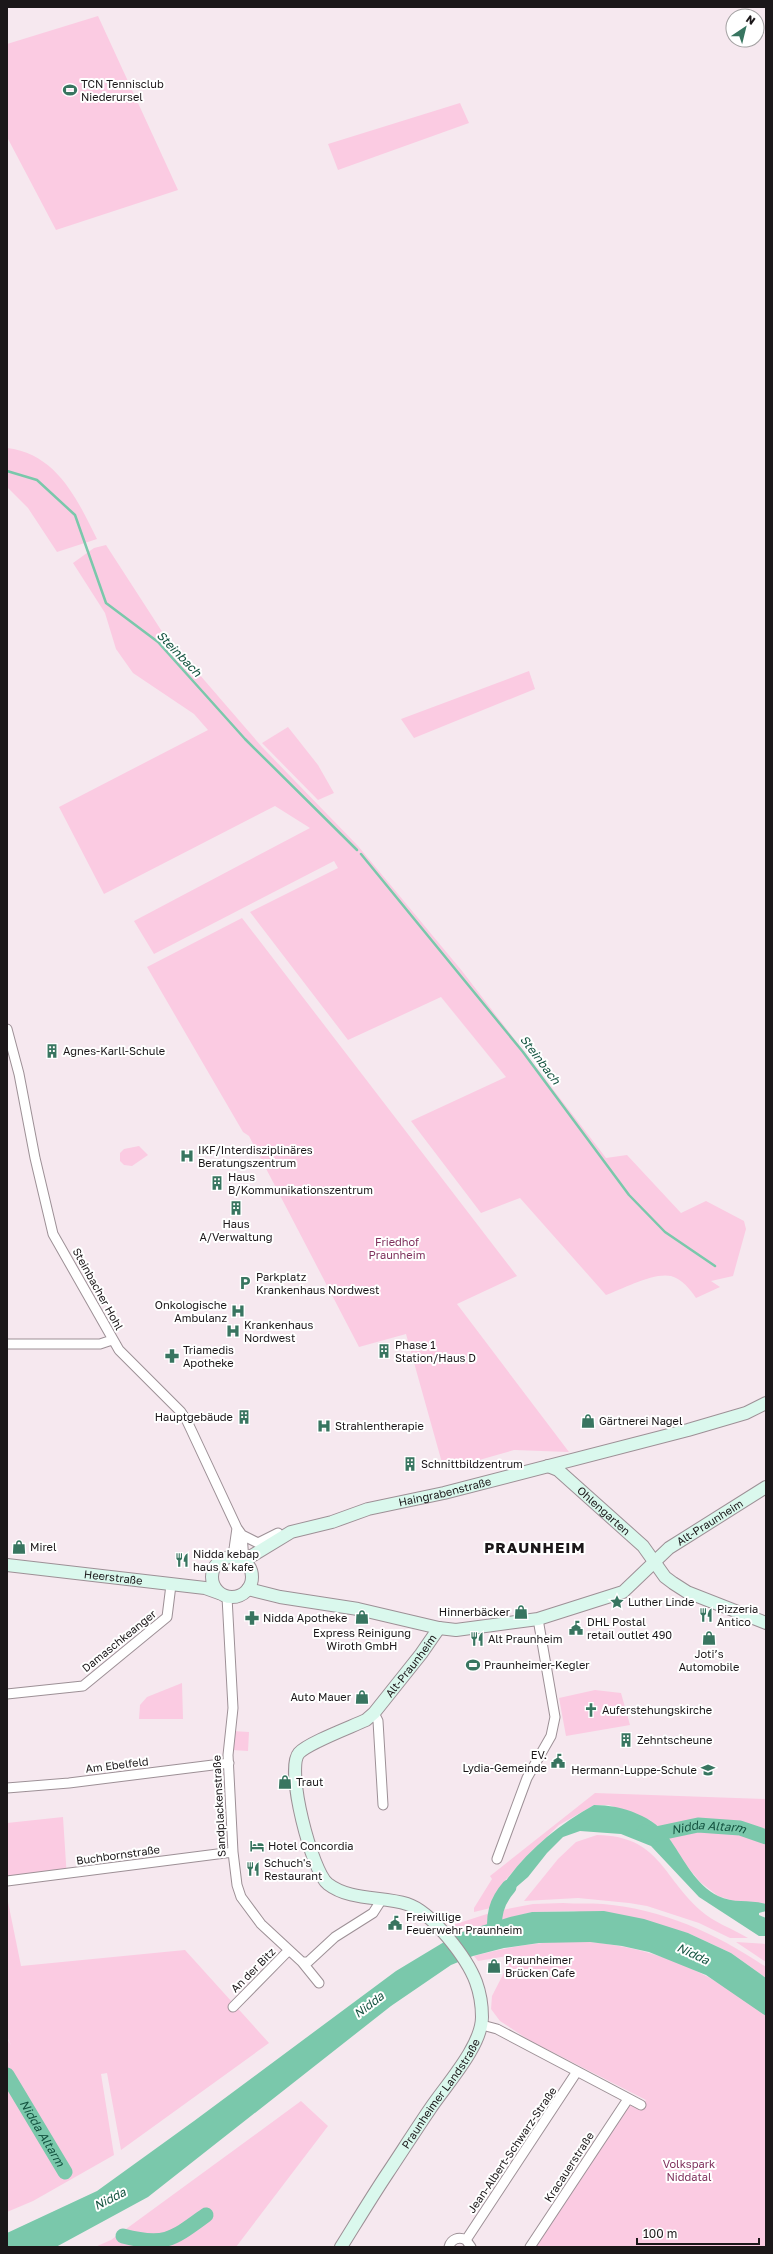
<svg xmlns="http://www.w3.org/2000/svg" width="773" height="2254" font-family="'Golos Text',sans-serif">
<rect width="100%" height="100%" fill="#f6e8ef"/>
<path fill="#fbcbe2" d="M98,16L178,190L56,230L7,137V44Z
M460,103L469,123L338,170L328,144Z
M7,448C57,454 77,499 97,539L57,552L28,508L7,487Z
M106,545L161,630L262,747L358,846L462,971L606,1158L627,1155L681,1213L706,1201L744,1221L746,1229L733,1276L711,1281L720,1287L696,1298C690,1289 682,1279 671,1276C654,1272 622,1289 606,1295L520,1198L481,1213L411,1121L506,1077L441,997L348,1040L250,912L338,868L334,861L154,954L134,921L310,828L275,806L104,894L59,807L208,730L194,714L133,673L116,649L105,613L73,563L94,548Z
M529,671L535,689L414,738L401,719Z
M288,727L318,765L334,793L318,800L262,743Z
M242,918L517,1276L457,1304L569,1452L514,1450L444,1470L406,1334L359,1347L249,1136L243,1132L147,967Z
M139,1146L148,1155L132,1166L124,1165L120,1161V1153L124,1149Z
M182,1683L183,1719H139L140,1705L147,1697Z
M595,1690L621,1693L630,1725L566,1736L559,1698Z
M232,1731L249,1732L248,1751L232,1750Z
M595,1793L766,1799V1904L734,1901L718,1896L700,1882L682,1860L670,1840L650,1820L609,1805H594L559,1825L523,1860L504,1882L494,1900L499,1906L474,1912V1908L492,1879L490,1876Z
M63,1817L67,1879L7,1882V1823Z
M597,1835C659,1836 662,1876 700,1910C713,1922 733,1929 748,1938H730L699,1923L647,1906L629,1903L578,1898L524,1901L558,1859L576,1842Z
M7,1897L21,1966L185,1950L269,2043L121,2150L107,2073L101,2074L114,2155L33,2201L7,2212V2039L11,2045L7,2037Z
M563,1903C576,1904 590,1903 603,1904C663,1909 717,1934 766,1967V1978L731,1953L688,1933L574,1911L532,1912L497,1921L502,1910L533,1904Z
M493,1912L490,1924L459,1933L453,1925Z
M573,1941C648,1944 708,1969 766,2016V2247H532L627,2107L632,2105L640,2109L646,2100L529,2040L500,2021L491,2009L492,1996L513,1955L478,1961L474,1956C507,1947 539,1942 573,1941Z
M736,1942L766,1944V1962Z
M301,2101L328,2126L236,2247H95L111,2240Z"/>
<path fill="#7ac8ab" d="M594,1805C622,1805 655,1816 671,1841C684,1860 696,1885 718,1896C734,1904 750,1899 766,1904V1911L759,1913V1915L766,1918V1936H759L699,1897L651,1846L621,1834L580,1831L563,1837L547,1853L528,1877L498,1903L494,1899C518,1858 553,1828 594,1805Z
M604,1911L644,1919L688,1933L731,1953L766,1978V2016L706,1975L649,1952L622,1946L590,1942L539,1943L504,1948L473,1956L451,1965L391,2006L148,2197L56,2247H7V2233L97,2191L194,2121L396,1971L459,1933L510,1917L532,1912Z"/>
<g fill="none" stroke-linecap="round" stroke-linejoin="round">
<path stroke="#7ac8ab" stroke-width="2.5" d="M7,471L37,480L75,515L106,603L158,642L245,739L357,850
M361,854L523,1052L629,1195L665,1232L715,1266"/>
<g stroke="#7ac8ab" stroke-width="15">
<path id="s1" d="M644,1832L651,1835L698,1825L740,1828L766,1837"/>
<path d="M495,1935C493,1916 496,1902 509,1887"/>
<path id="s2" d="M7,2075L65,2172"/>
<path d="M123,2236C165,2247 173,2239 206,2215"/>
</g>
<defs>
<path id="street" d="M7,1029L19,1074L35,1158L53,1234L119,1350L181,1412L187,1421L237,1528L242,1535L258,1543L278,1533
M7,1344H100L112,1340
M242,1535L244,1560
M230,1558L234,1549L237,1528
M227,1597L233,1708L228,1755L233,1852L237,1885L241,1897L261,1924L302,1962L319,1983
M7,1694L83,1686L167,1617L171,1585
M374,1713L378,1721L383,1805
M7,1788L69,1783L229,1763
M497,1859L527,1778L551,1736L555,1717L538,1619
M7,1881L233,1852
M302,1962H308L335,1937L373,1913L382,1899
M233,2007L289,1950
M482,2025L497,2029L641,2105
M466,2240L576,2073
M449,2247C451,2239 459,2236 466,2240L471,2247
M530,2247L628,2099"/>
<g id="secondary">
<path id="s3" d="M548,1466L558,1470L643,1546L665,1577L673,1583L687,1592L766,1623"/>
<circle cx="232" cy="1577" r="20"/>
<path id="s4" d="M245,1560L291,1532L332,1522L368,1509L444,1493L688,1430L746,1413L766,1403"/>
<path id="s5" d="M7,1565L205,1588L219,1593"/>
<path id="s6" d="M248,1589L280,1597L358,1609L439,1628L456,1630L538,1619L623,1592L669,1548L766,1487"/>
<path id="s7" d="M341,2247C356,2223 371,2198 387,2174C401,2153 415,2131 430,2109C446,2085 482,2046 482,2017C482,2006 480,1993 476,1982C467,1958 432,1912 407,1904C383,1896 350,1901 328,1884C312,1872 285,1769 299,1753C308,1743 351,1727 366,1720L374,1713L421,1654L439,1628"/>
</g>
</defs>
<use href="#street" stroke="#9d9096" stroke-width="11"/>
<use href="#secondary" stroke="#9d9096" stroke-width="14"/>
<use href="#street" stroke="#fff" stroke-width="9"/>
<use href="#secondary" stroke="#daf8ed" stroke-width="12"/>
</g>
<defs>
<symbol id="stadium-bare" viewBox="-9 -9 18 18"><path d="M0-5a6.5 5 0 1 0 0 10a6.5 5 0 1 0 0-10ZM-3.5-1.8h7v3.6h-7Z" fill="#387560" stroke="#fff" stroke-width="2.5" paint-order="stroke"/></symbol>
<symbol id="building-bare" viewBox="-9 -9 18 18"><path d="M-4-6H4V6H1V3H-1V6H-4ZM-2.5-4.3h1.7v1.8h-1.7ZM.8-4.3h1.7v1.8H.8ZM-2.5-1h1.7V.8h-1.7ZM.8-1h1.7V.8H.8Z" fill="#387560" stroke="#fff" stroke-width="2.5" paint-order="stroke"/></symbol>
<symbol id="hospital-bare" viewBox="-9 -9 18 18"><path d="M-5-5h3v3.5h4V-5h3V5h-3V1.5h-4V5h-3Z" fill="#387560" stroke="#fff" stroke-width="2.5" paint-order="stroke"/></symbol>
<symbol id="parking-bare" viewBox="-9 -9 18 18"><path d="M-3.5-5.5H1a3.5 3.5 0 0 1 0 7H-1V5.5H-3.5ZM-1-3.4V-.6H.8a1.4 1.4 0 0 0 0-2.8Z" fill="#387560" stroke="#fff" stroke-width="2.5" paint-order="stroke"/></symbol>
<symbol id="pharmacy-bare" viewBox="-9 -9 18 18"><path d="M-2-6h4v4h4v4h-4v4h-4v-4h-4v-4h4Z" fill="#387560" stroke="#fff" stroke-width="2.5" paint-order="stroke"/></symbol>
<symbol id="shop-bare" viewBox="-9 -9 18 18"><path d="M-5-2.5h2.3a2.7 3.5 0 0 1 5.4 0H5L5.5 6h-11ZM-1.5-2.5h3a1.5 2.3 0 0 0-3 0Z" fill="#387560" stroke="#fff" stroke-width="2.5" paint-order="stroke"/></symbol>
<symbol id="restaurant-bare" viewBox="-9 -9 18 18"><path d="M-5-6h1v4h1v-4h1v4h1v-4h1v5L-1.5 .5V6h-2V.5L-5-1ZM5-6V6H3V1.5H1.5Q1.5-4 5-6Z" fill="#387560" stroke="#fff" stroke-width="2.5" paint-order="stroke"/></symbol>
<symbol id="sight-bare" viewBox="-9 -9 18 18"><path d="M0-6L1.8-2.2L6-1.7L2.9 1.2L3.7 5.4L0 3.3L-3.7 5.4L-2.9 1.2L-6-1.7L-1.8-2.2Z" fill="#387560" stroke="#fff" stroke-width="2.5" paint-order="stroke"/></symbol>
<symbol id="civic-bare" viewBox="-9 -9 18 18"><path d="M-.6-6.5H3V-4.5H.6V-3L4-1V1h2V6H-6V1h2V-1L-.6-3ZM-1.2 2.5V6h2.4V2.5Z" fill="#387560" stroke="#fff" stroke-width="2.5" paint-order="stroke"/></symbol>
<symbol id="church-bare" viewBox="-9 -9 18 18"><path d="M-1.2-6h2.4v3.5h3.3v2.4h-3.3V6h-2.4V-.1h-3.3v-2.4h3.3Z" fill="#387560" stroke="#fff" stroke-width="2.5" paint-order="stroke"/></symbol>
<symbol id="school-bare" viewBox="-9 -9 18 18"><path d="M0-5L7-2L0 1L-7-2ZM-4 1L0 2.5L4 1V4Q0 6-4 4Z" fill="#387560" stroke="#fff" stroke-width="2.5" paint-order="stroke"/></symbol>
<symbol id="hotel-bare" viewBox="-9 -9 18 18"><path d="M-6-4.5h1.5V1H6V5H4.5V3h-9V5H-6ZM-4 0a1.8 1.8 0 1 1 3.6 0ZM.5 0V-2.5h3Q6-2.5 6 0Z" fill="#387560" stroke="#fff" stroke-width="2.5" paint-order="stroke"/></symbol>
</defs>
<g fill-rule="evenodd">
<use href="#stadium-bare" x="60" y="80" width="20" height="20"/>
<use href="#building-bare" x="42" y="1041" width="20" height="20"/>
<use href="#hospital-bare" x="177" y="1146" width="20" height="20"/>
<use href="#building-bare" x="207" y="1173" width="20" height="20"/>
<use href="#building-bare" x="226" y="1198" width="20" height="20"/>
<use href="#parking-bare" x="235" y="1273" width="20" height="20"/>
<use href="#hospital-bare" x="228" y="1301" width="20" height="20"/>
<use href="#hospital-bare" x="223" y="1321" width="20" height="20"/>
<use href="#building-bare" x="374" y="1341" width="20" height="20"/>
<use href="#pharmacy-bare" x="162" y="1346" width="20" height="20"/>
<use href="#building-bare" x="234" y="1407" width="20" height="20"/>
<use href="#shop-bare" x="578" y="1411" width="20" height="20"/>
<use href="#hospital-bare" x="314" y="1416" width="20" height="20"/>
<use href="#building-bare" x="400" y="1454" width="20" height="20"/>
<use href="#shop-bare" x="9" y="1537" width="20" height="20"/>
<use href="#restaurant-bare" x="172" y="1550" width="20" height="20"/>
<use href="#sight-bare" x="607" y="1592" width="20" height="20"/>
<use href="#shop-bare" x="511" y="1602" width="20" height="20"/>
<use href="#restaurant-bare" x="696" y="1605" width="20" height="20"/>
<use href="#shop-bare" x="352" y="1607" width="20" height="20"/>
<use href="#pharmacy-bare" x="242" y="1608" width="20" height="20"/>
<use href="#civic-bare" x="566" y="1618" width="20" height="20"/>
<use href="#shop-bare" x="699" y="1628" width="20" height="20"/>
<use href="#restaurant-bare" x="467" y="1629" width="20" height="20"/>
<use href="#stadium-bare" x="463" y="1655" width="20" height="20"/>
<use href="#shop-bare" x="352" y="1687" width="20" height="20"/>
<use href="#church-bare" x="581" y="1700" width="20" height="20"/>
<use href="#building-bare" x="616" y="1730" width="20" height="20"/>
<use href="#civic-bare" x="548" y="1751" width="20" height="20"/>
<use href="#school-bare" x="698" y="1760" width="20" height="20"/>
<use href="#shop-bare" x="275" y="1772" width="20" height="20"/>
<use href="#hotel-bare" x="247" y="1836" width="20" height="20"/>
<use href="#restaurant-bare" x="243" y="1859" width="20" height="20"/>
<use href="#civic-bare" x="385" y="1913" width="20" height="20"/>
<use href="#shop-bare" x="484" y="1956" width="20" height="20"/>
</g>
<g text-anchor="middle" stroke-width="4" stroke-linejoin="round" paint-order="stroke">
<g font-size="11" fill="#1b1719" stroke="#fff" text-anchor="start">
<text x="81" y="88">TCN Tennisclub<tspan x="81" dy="13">Niederursel</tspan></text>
<text x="63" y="1055">Agnes-Karll-Schule</text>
<text x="198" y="1154">IKF/Interdisziplinäres<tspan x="198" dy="13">Beratungszentrum</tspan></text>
<text x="228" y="1181">Haus<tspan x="228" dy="13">B/Kommunikationszentrum</tspan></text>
<text x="236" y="1228" text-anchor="middle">Haus<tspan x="236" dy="13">A/Verwaltung</tspan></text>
<text x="256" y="1281">Parkplatz<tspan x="256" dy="13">Krankenhaus Nordwest</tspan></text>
<text x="227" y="1309" text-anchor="end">Onkologische<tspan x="227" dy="13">Ambulanz</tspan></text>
<text x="244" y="1329">Krankenhaus<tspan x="244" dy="13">Nordwest</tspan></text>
<text x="395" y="1349">Phase 1<tspan x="395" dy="13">Station/Haus D</tspan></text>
<text x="183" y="1354">Triamedis<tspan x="183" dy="13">Apotheke</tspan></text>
<text x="233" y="1421" text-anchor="end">Hauptgebäude</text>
<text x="599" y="1425">Gärtnerei Nagel</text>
<text x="335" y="1430">Strahlentherapie</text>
<text x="421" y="1468">Schnittbildzentrum</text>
<text x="30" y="1551">Mirel</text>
<text x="193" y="1558">Nidda kebap<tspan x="193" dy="13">haus &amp; kafe</tspan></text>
<text x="628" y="1606">Luther Linde</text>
<text x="717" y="1613">Pizzeria<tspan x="717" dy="13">Antico</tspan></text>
<text x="510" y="1616" text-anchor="end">Hinnerbäcker</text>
<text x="263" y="1622">Nidda Apotheke</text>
<text x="587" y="1626">DHL Postal<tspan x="587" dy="13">retail outlet 490</tspan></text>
<text x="362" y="1637" text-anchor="middle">Express Reinigung<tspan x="362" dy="13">Wiroth GmbH</tspan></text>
<text x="488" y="1643">Alt Praunheim</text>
<text x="709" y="1658" text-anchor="middle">Joti’s<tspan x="709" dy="13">Automobile</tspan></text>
<text x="484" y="1669">Praunheimer-Kegler</text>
<text x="351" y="1701" text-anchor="end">Auto Mauer</text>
<text x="602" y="1714">Auferstehungskirche</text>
<text x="637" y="1744">Zehntscheune</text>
<text x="547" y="1759" text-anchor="end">EV.<tspan x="547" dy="13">Lydia-Gemeinde</tspan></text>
<text x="697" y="1774" text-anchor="end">Hermann-Luppe-Schule</text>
<text x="296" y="1786">Traut</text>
<text x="268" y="1850">Hotel Concordia</text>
<text x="264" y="1867">Schuch's<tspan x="264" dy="13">Restaurant</tspan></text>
<text x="406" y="1921">Freiwillige<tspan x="406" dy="13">Feuerwehr Praunheim</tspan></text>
<text x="505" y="1964">Praunheimer<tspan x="505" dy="13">Brücken Cafe</tspan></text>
</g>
<g font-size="11" fill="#7f325d" stroke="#fff">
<text x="397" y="1246">Friedhof<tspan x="397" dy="13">Praunheim</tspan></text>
<text x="689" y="2168">Volkspark<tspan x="689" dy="13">Niddatal</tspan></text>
</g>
<g font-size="11" fill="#1b1719" stroke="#fff">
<text transform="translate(98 1289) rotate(61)" y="4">Steinbacher Hohl</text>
<text dy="4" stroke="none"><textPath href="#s4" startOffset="213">Haingrabenstraße</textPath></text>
<text dy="4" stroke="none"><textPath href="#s3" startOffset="72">Ohlengarten</textPath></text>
<text dy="4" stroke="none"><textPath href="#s6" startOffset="496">Alt-Praunheim</textPath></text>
<text dy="4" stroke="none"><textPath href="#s5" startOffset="107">Heerstraße</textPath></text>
<text transform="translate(119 1641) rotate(-39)" y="4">Damaschkeanger</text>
<text dy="4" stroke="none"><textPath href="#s7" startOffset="779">Alt-Praunheim</textPath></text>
<text transform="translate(117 1765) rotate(-7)" y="4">Am Ebelfeld</text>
<text transform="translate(219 1806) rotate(-93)" y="4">Sandplackenstraße</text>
<text transform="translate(118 1855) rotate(-8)" y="4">Buchbornstraße</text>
<text transform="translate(253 1970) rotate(-45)" y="4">An der Bitz</text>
<text dy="4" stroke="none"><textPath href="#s7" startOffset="183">Praunheimer Landstraße</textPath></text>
<text transform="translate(512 2150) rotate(-56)" y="4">Jean-Albert-Schwarz-Straße</text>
<text transform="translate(569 2167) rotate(-57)" y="4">Kracauerstraße</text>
</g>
<g font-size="12" font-style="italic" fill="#155441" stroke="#fff">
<text transform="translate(179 654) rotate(46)" y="4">Steinbach</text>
<text transform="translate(540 1060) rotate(53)" y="4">Steinbach</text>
<text dy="4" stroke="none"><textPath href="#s1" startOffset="66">Nidda Altarm</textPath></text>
<text transform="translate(693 1954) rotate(25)" y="4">Nidda</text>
<text transform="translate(369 2005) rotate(-38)" y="4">Nidda</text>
<text dy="4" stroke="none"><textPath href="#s2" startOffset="68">Nidda Altarm</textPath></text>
<text transform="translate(110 2199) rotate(-27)" y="4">Nidda</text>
</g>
<g font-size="15" font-weight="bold" letter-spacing="1" fill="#1b1719" stroke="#fff">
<text x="535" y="1553">PRAUNHEIM</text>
</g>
</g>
<rect width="773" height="2254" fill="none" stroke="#1b1719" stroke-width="16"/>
<g transform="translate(745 28) rotate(35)"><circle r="19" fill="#ffffff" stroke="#a4a2a3"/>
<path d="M0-3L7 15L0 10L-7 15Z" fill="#387560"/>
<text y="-6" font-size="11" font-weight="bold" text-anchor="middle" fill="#1b1719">N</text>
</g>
<path d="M637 2238v6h122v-6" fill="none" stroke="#1b1719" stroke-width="2"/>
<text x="643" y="2238" font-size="12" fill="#1b1719" stroke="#ffffff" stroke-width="3" paint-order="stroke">100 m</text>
</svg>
